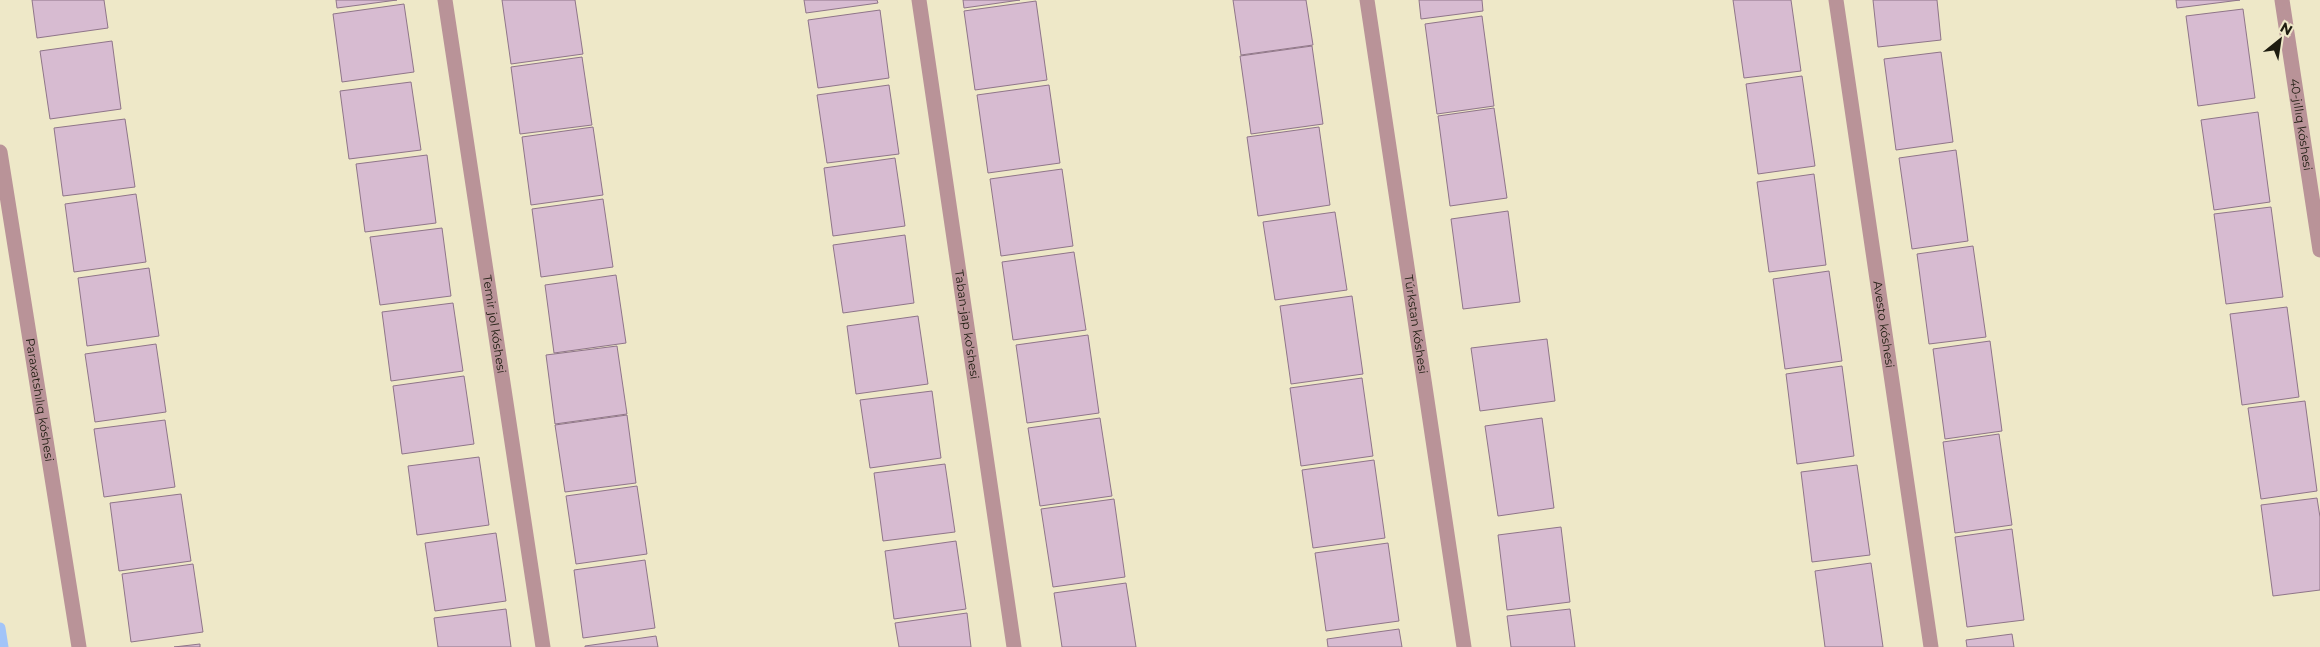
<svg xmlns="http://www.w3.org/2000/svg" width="2320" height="647" font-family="Montserrat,sans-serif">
<rect width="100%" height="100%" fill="#eee8c8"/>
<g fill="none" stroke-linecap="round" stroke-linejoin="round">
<path stroke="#a2c4f8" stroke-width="11" d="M0,628L3,647"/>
</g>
<path fill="#d7bbd1" stroke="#8f7589" d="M32,0H104L108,28L37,38Z
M336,0H397L337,8Z
M502,0H575L583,54L511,64Z
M804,0H877L878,3L806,13Z
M963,0H1020L964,8Z
M1233,0H1306L1313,45L1241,55Z
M1419,0H1482L1483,11L1421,19Z
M1733,0H1791L1801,71L1744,78Z
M1873,0H1937L1941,40L1878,47Z
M2176,0H2240L2177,8Z
M1036,1L1047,80L975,90L964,11Z
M404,4L414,72L342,82L333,14Z
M2243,9L2255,98L2198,106L2186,16Z
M880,10L889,78L818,88L808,20Z
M1482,16L1494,106L1437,114L1425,24Z
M112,41L121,109L50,119L40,51Z
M1312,46L1323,124L1251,134L1240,56Z
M1941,52L1953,142L1896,150L1884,59Z
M582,57L592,125L520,134L511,67Z
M1802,76L1815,166L1758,174L1746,84Z
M411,82L421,150L349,159L340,91Z
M889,85L899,154L827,163L817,95Z
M1049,85L1060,163L988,173L977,95Z
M1494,108L1507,198L1450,206L1438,116Z
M2258,112L2270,202L2214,210L2201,120Z
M125,119L135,187L63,196L54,128Z
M593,127L603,195L531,205L522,137Z
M1319,127L1330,205L1258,216L1247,137Z
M1956,150L1968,241L1912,249L1899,158Z
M427,155L436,223L365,232L356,164Z
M895,158L905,226L833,236L824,168Z
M1062,169L1073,246L1001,256L990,179Z
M1814,174L1826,265L1769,272L1757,182Z
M136,194L146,262L74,272L65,204Z
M603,199L613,267L541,277L532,209Z
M2271,207L2283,297L2226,304L2214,214Z
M1508,211L1520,302L1463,309L1451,219Z
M1335,212L1347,290L1275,300L1263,222Z
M442,228L451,296L380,305L370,237Z
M905,235L914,303L843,313L833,245Z
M1973,246L1986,337L1929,344L1917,254Z
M1074,252L1086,330L1013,340L1002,262Z
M149,268L159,336L87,346L78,278Z
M1829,271L1842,361L1785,369L1773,279Z
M616,275L626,343L554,353L545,285Z
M1352,296L1363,374L1291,384L1280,306Z
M453,303L463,371L391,381L382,312Z
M2287,307L2299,397L2242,405L2230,314Z
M918,316L928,384L856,394L847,326Z
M1088,335L1099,413L1027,423L1016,345Z
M1547,339L1555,401L1480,411L1471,348Z
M1990,341L2002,431L1945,439L1933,349Z
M156,344L166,412L95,422L85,354Z
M617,346L627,414L555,424L546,355Z
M1842,366L1854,456L1797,464L1786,374Z
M464,376L474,444L402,454L393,386Z
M1362,378L1373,456L1301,466L1290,388Z
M932,391L941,458L870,468L860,400Z
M2305,401L2317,491L2261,499L2248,408Z
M627,415L636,483L565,492L555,425Z
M1100,418L1112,496L1040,506L1028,428Z
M1542,418L1554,508L1498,516L1485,426Z
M165,420L175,487L104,497L94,429Z
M1999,434L2012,525L1955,533L1943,442Z
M479,457L489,525L417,535L408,466Z
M1374,460L1385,538L1313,548L1302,470Z
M945,464L955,532L883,541L874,473Z
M1857,465L1870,555L1812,562L1801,472Z
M637,486L647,554L576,564L566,496Z
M181,494L191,561L119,571L110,503Z
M2317,498L2320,517V590L2273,596L2261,505Z
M1114,499L1125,577L1053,587L1041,509Z
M1561,527L1570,602L1507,610L1498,535Z
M2012,529L2024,620L1967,627L1955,537Z
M496,533L506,601L435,611L425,543Z
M956,541L966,609L894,619L885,551Z
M1388,543L1399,621L1326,631L1315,553Z
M645,560L655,628L583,638L574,570Z
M1871,563L1883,647H1825L1815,571Z
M193,564L203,632L131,642L122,574Z
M1126,583L1136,647H1062L1054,593Z
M506,609L511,647H438L434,618Z
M1570,609L1575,647H1511L1507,616Z
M967,613L971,647H899L895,623Z
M1399,629L1402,647H1328L1327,639Z
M2012,634L2014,647H1967L1966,640Z
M656,636L658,647H585V646Z
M200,644V647H174Z"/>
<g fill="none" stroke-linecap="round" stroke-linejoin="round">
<g stroke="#b99398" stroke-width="15">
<path id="s1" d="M445,0L543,647"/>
<path id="s2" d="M919,0L1014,647"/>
<path id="s3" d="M1367,0L1464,647"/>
<path id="s4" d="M1836,0L1931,647"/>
<path id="s5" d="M2282,0L2320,250"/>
<path id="s6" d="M0,152L79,647"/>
</g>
</g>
<g text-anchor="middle" stroke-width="5" stroke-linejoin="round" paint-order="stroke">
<g font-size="12" fill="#1e1c10" stroke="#eee8c8">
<text dy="4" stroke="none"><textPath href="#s5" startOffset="126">40-jıllıq kóshesi</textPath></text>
<text dy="4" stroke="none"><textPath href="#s1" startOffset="328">Temir jol kóshesi</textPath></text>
<text dy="4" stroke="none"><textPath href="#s2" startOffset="328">Taban-jap ko'shesi</textPath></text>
<text dy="4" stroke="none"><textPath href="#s3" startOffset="328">Túrkstan kóshesi</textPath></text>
<text dy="4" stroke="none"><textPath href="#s4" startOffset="328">Avesto kóshesi</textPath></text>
<text dy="4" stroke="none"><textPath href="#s6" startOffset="251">Paraxatshılıq kóshesi</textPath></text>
</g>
</g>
<g transform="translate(2280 40) rotate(30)" stroke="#eee8c8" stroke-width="4" paint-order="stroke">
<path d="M0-4L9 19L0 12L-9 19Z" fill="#1e1c10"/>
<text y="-8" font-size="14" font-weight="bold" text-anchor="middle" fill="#1e1c10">N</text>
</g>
</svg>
